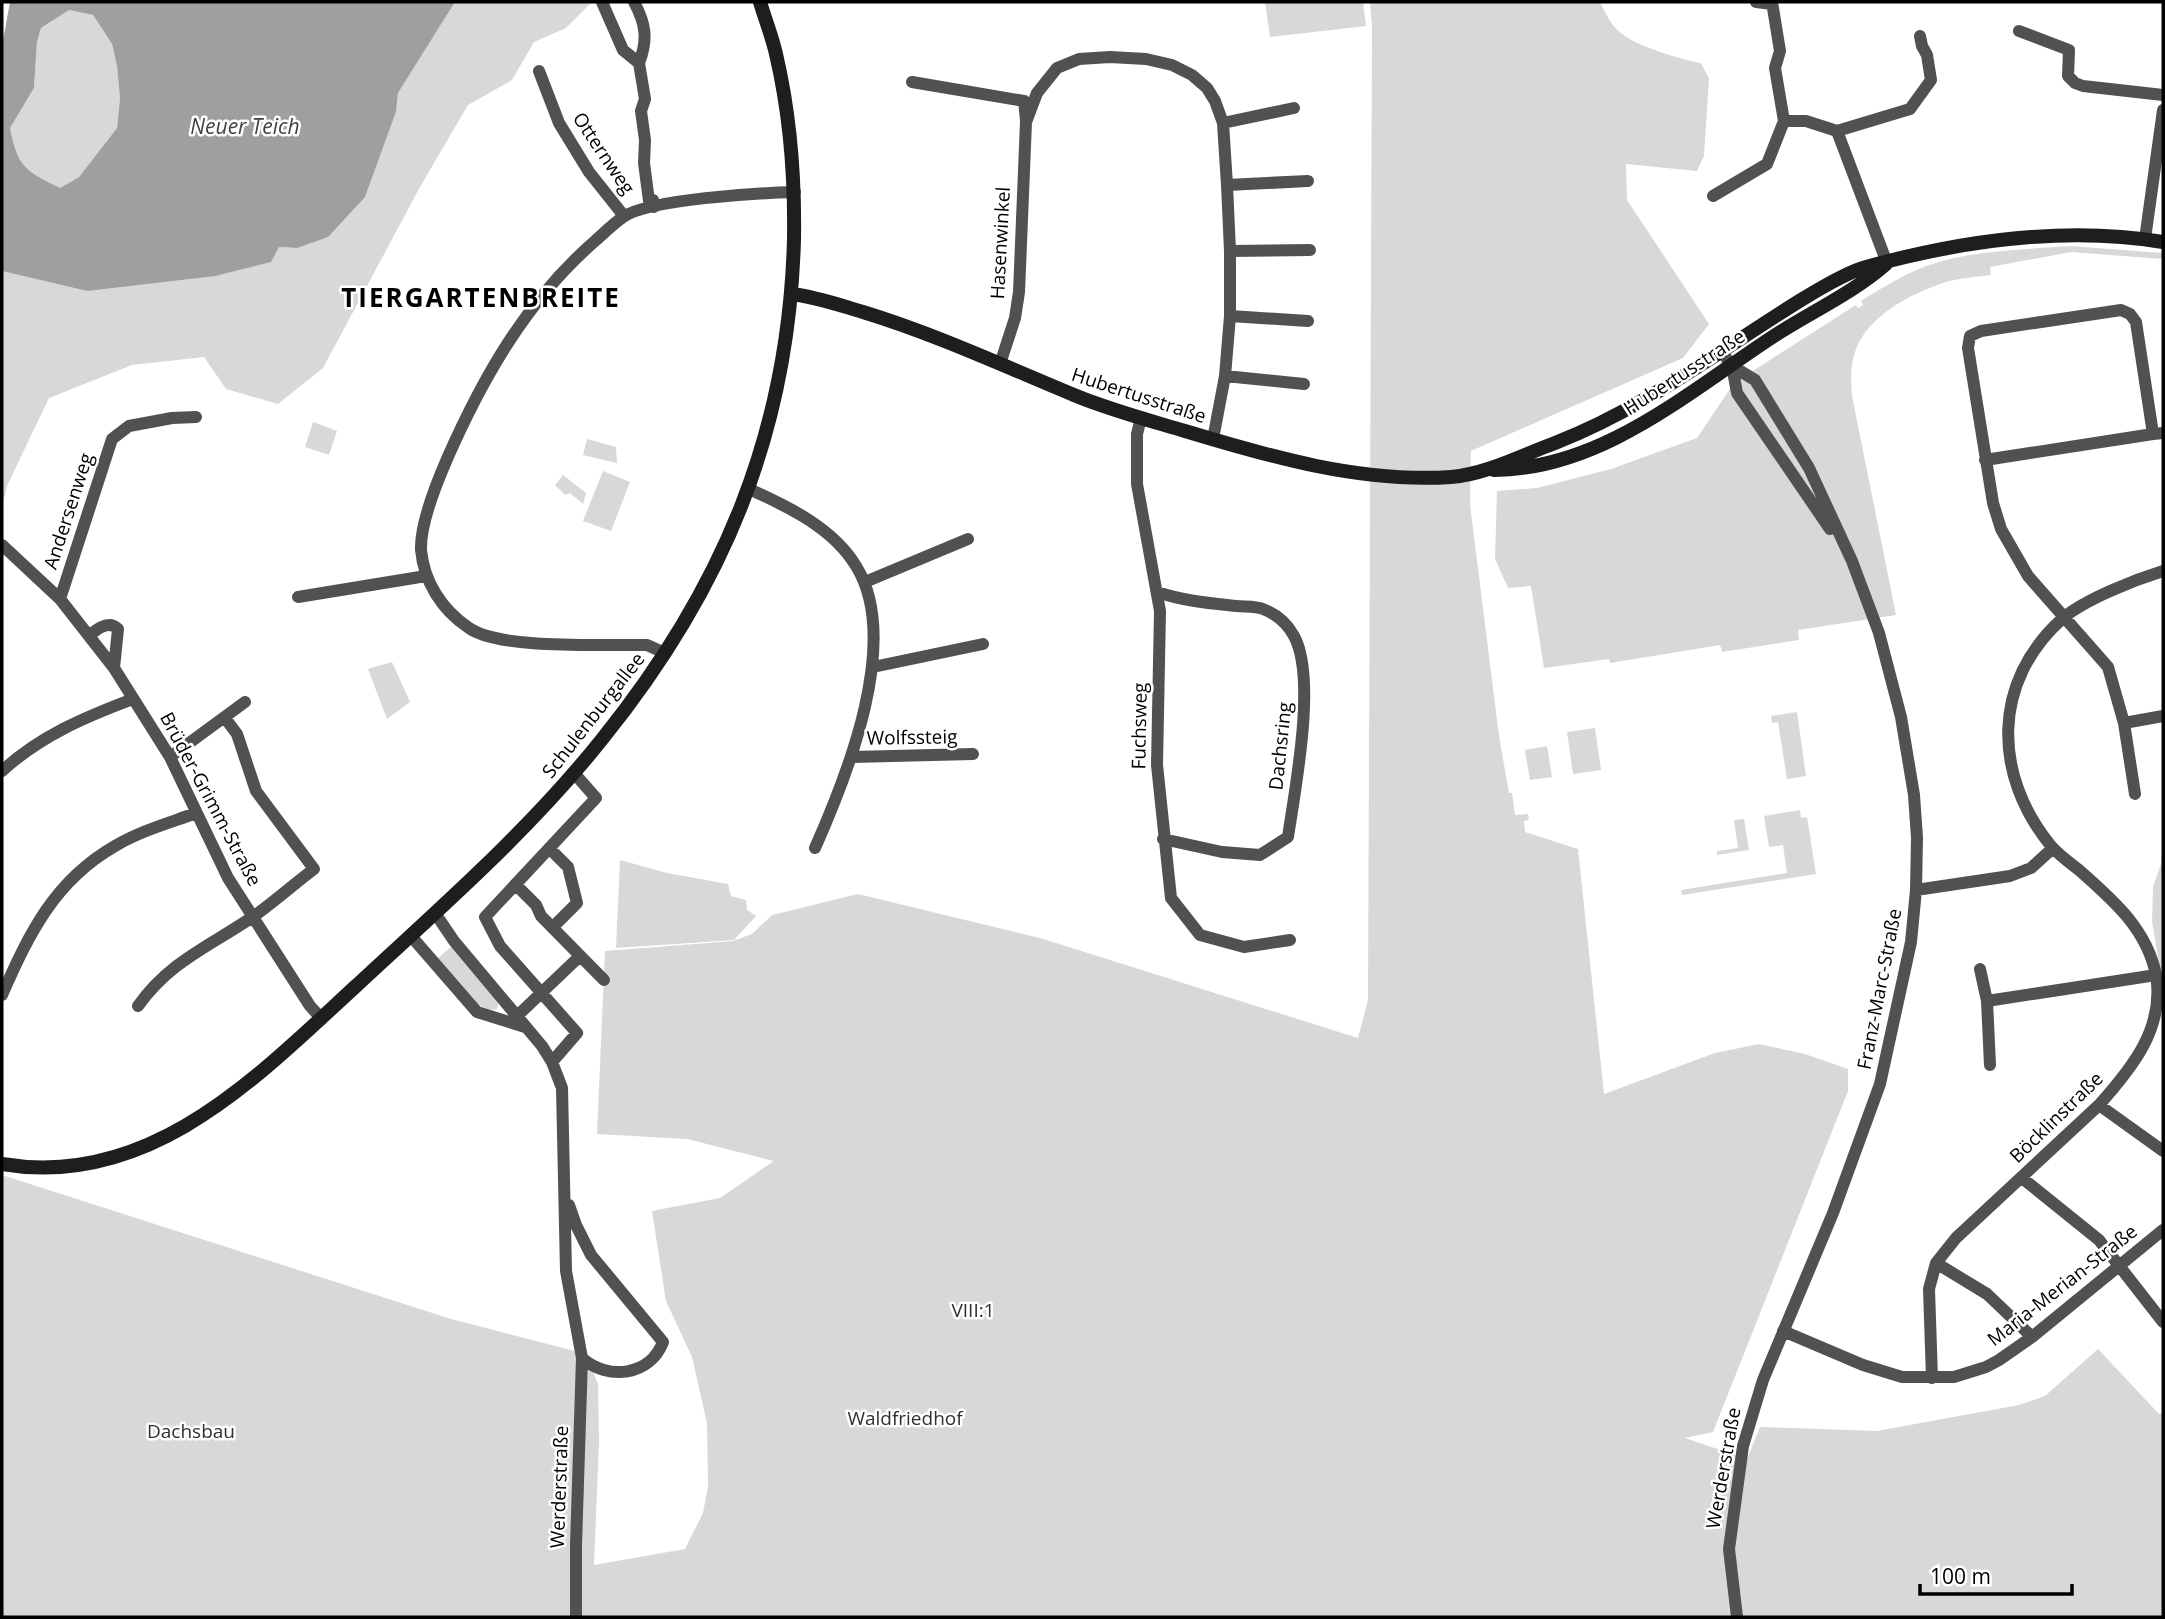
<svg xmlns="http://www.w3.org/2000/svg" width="2165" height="1619" font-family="'Open Sans',sans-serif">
<rect width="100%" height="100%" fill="#fff"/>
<path fill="#d8d8d8" d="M455,2H592L566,28L534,42L512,80L468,105L420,187L323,368L278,404L226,389L204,357L132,365L49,398L7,486L2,508V271L87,291L279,247L297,248L365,197L396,112L398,93Z
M1265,2H1363L1366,26L1270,37Z
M1370,2H1600C1606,14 1611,26 1622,34C1637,46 1682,60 1701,63L1709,79L1704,156L1697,171L1626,164L1627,200L1709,324L1683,358L1471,451L1470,505L1499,736L1509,793H1512L1515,815L1528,814L1529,820L1524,821L1525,832L1578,849L1604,1094L1715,1053L1759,1044L1805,1054L1848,1069V1091L1713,1432L1685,1438L1747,1459L1760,1427L1877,1431L2019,1405L2045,1396L2098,1349L2159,1414L2163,1413V1617H2V1175L451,1319L586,1354L598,1384L599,1442L594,1565L685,1549L703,1513L708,1486L707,1423L692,1357L666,1301L652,1211L720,1198L774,1161L687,1139L597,1134L605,951L733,941L752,934L772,915L858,894L1040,938L1358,1038L1368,1000L1372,26Z
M69,10L93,15L112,44L117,66L120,98L117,128L79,177L60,188C25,170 18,168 10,128L34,88L37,42L41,28Z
M2070,246L2163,253V259L2071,252L1990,267L1991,275C1975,277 1958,278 1943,283C1910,294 1866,317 1855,352C1850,367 1851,381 1852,396L1896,615L1798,630L1799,640L1722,652L1720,645L1610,663L1609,659L1544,668L1531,586L1508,588L1495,559L1497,491L1537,488L1611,469L1697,438L1734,383L1856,305L1858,308L1863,305L1861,301C1880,289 1898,278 1919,269C1965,250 2021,250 2070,246Z
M313,422L337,431L329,455L305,447Z
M587,439L616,447L617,463L583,455Z
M603,471L630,482L611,531L583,521Z
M563,475L586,493L583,504L570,493L565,495L555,485Z
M392,662L410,702L387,719L368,669Z
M1797,712L1806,776L1787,779L1778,722L1772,723L1771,716Z
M1595,728L1601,770L1573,774L1567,732Z
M1547,746L1552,777L1530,780L1525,750Z
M1800,810L1801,818L1807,817L1816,874L1682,895L1681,890L1787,873L1783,845L1769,847L1764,816Z
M1744,819L1749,850L1717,855V851L1738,848L1734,820Z
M2163,858V987L2152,921L2153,887Z
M620,860L667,873L728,884L731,896L746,900L747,910L756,916L734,940L616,948Z
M453,945L499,1002L497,1009C477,1016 450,973 437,959Z"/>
<path fill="#9f9f9f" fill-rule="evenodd" d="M10,2H455L398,93L396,112L365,197L328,237L297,248L279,247L271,262L215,276L87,291L2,271V46ZM69,10L93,15L112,44L117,66L120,98L117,128L79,177L60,188C25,170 18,168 10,128L34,88L37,42L41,28Z"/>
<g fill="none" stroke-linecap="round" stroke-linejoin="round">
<path stroke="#515151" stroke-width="12" d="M602,2L623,50L639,63L645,99L641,111L645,140L644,163L649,201L653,200L654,207
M634,2C646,24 648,40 639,63
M1756,2L1772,4
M1772,2L1780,51L1775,68L1784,121
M2019,31L2069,50L2068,76L2075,83L2083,86L2163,95
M539,71L559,123L589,172L624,216
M912,82L1024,101L1026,120
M1784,121H1806L1837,131L1887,263
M1223,123L1294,108
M1837,131L1910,109L1931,80L1927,55L1922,46L1920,36
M1227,185L1308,181
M1713,196L1767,164L1784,121
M2145,239L2163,110
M1230,251L1310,250
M1230,316L1308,321
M1722,352L1732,366L1755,380L1809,468L1852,561L1879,633L1901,717L1914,795L1917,838L1916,890L1911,942L1880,1084L1833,1213L1763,1380L1743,1446L1729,1549L1737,1617
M1000,364L1015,318L1019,292L1026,122L1037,93L1057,68L1079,59L1110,57L1146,59L1172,65L1192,75L1207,88L1215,101L1223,123L1227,185L1230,251V316L1225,376L1213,439
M1732,366L1737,393L1830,529
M1225,376L1304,384
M1141,418L1137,434V484L1160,611L1157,765L1171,898L1200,935L1244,947L1290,940
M1985,460L2153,434
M749,489C789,507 833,528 856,566C902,640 847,776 815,848
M2,545L60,599L114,668L170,757L228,878L310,1006L321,1018
M865,582L968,539
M1157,592C1184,601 1208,603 1236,606C1244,607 1255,606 1263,609C1276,614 1287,623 1294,636C1317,678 1295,789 1288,837L1260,855L1222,852L1163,839
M298,597L426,576
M60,599L112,439L129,426L172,418L196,417
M90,635C98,628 109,620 118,629L114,668
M665,653L647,645C605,644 500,650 469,628C442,610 424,582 421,550C420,524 437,482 447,459C483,377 527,300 595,241C604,233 613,224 623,217C649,199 759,193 795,192
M873,667L983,644
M2124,723L2163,716
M170,757L245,702
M852,757L973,754
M2,771C40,736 85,717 133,699
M2135,794L2124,723L2108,667L2028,576L2001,529L1993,503L1968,348L1970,336L1981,331L2121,310L2130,314L2136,322L2153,434L2163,433
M550,849L568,867L577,903L553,927
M516,885L536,905L541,916L604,980
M1916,890L2010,876L2031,868L2053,848
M435,913L454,941L542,1046L552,1062L562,1088L566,1271L582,1358L576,1545V1617
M411,936L477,1012L525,1027
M1980,969L1987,1001L1990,1065
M2,995C29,934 54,881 115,846C140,831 169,823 196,813
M1987,1001L2156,975
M138,1006C170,961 210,946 254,916C274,902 294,884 314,869L256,791L237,734L225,718
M517,1016L580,956
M552,1062L577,1033L500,946L485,917L596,798L574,773
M2099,1105L2163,1151
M2022,1178L2099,1240L2163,1322
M569,1205L576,1225L591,1255L663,1342C650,1376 608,1381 582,1358
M1936,1263L1987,1294L2032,1337
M1783,1331L1863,1365L1902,1377H1954L1986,1367L1999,1360L2032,1337L2163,1230
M1932,1378L1929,1289L1936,1263L1956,1238L2099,1105C2132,1068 2165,1028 2156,975C2147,929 2113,900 2079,870C2070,863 2059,855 2051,846C1993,775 1991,682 2063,618C2086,599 2134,580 2163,571"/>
<path stroke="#1e1e1e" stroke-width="14" d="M792,294C817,297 839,305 863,312C935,334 1004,366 1074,395C1110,410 1148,420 1185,431C1271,457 1361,483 1451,477C1487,474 1522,455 1555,443C1645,408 1720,350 1801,300C1819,289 1847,272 1866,267C1960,241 2066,226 2163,242
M1494,470C1602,469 1688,392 1774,336C1811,312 1853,293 1886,264
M2,1164C150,1189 257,1077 356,986C441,907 530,830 603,738C723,589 789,432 794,239C795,177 790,114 776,54C772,36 765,19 760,2"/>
</g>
<g text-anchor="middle" stroke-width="5" stroke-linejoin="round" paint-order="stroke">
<g font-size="19" fill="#000" stroke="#fff">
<text transform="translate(604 153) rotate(56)" y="7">Otternweg</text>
<text transform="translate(1000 243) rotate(-87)" y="7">Hasenwinkel</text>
<text transform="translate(1684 372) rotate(-33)" y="7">Hubertusstraße</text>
<text transform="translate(1139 395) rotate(18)" y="7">Hubertusstraße</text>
<text transform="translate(68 511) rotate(-72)" y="7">Andersenweg</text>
<text transform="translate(593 715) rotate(-52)" y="7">Schulenburgallee</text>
<text transform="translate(1139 726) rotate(-89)" y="7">Fuchsweg</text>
<text transform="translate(912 737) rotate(-1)" y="7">Wolfssteig</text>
<text transform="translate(1280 746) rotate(-84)" y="7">Dachsring</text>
<text transform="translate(211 799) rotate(62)" y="7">Brüder-Grimm-Straße</text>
<text transform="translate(1879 989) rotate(-79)" y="7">Franz-Marc-Straße</text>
<text transform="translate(2056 1117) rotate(-44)" y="7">Böcklinstraße</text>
<text transform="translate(2062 1285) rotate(-38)" y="7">Maria-Merian-Straße</text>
<text transform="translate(1723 1468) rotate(-80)" y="7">Werderstraße</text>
<text transform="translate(559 1487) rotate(-88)" y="7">Werderstraße</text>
</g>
<g font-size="19" fill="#2f2f2f" stroke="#fff">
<text x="973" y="1317">VIII:1</text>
<text x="905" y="1425">Waldfriedhof</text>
<text x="191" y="1438">Dachsbau</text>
</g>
<g font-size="21" font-style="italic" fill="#404040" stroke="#fff">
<text x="245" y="134">Neuer Teich</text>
</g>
<g font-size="26" font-weight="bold" letter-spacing="2" fill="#000" stroke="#fff">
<text x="481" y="307">TIERGARTENBREITE</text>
</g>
</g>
<rect width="2165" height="1619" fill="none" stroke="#000000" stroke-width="7"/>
<path d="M1920 1584v10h152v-10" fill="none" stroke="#000000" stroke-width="3.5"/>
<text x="1930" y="1584" font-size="21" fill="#000000" stroke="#ffffff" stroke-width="5" paint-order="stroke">100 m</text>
</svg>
